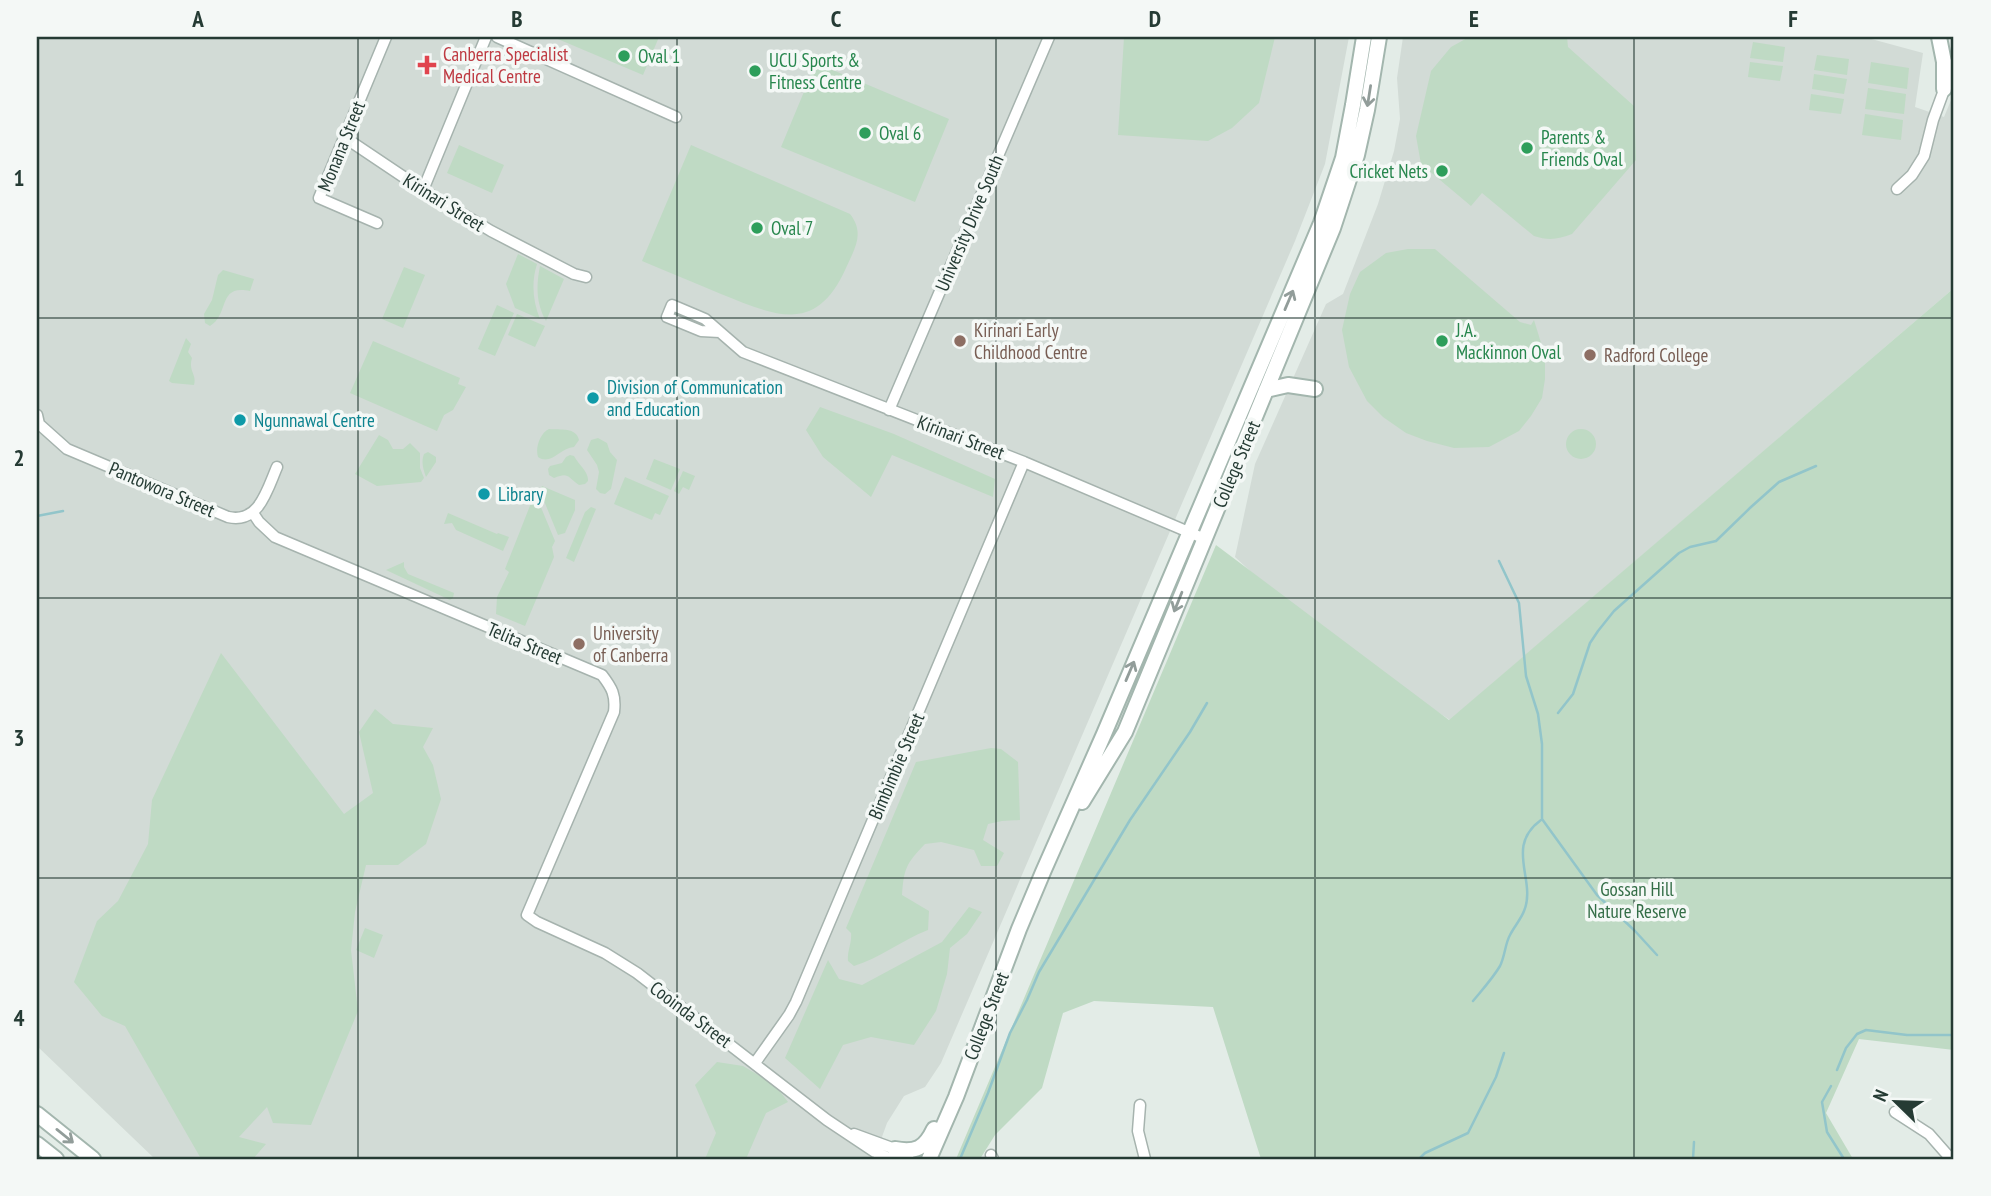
<svg xmlns="http://www.w3.org/2000/svg" width="1991" height="1196" font-family="'PT Sans Narrow',sans-serif">
<rect width="100%" height="100%" fill="#e3ece7"/>
<path fill="#d2dbd6" d="M37,37H1349L1325,164L1295,241L941,1063L925,1087L904,1096L887,1123L874,1159H155L37,1046Z
M1403,37H1864L1923,53L1915,107L1944,117L1954,93V288L1450,720L1317,633L1235,557L1255,464L1326,304L1343,294L1378,204L1394,151L1400,119L1397,78Z"/>
<path fill="#bfdac4" d="M553,37H659L643,75Z
M1124,37H1275L1259,103L1232,128L1208,141L1118,135Z
M1469,37H1567L1568,47L1634,106L1636,160L1572,234C1559,239 1549,241 1534,236L1482,193L1471,206L1421,164L1416,136L1431,71L1451,47Z
M1753,42L1785,47L1783,62L1750,58Z
M1817,55L1849,59L1847,75L1814,70Z
M1750,62L1783,66L1780,81L1748,77Z
M1871,62L1909,68L1907,89L1868,83Z
M816,63L949,119L915,202L781,147Z
M1814,74L1847,79L1844,94L1812,89Z
M1868,88L1906,94L1904,114L1865,109Z
M1811,94L1844,99L1841,114L1809,110Z
M1865,114L1903,120L1901,140L1862,135Z
M459,145L504,165L492,193L447,173Z
M691,145L850,214C865,233 855,248 846,268C816,335 776,316 721,294C695,283 668,272 642,261Z
M1408,249H1435L1520,322L1531,325L1534,320L1545,356V379L1542,398L1531,416L1519,431L1489,447L1454,448L1427,441L1406,433L1383,417L1367,401L1349,367L1342,330L1350,294L1360,272L1386,253Z
M518,254L537,264C531,283 533,302 540,319L515,308L506,284Z
M540,266L564,279L546,321C536,303 536,286 540,266Z
M404,267L425,275L403,328L382,319Z
M223,270L254,279L250,291C217,284 230,314 210,326L205,323L204,314L212,300L218,275Z
M1954,288V1050L1859,1039L1826,1113L1853,1159H1261L1213,1007L1094,1001L1063,1013L1042,1088L995,1135L980,1159H956L1216,545L1449,720Z
M497,305L514,313L495,356L478,349Z
M517,314L545,326L535,347L508,335Z
M186,338L191,344L188,352L192,358C188,371 197,374 194,385L172,383L169,381Z
M373,341L460,378L458,384L466,387L453,410L444,415L437,431L350,393Z
M820,407L894,434L995,479L993,497L892,455L871,497L823,457L806,430Z
M549,429C561,430 576,427 579,440L574,447C560,448 551,466 538,457C535,448 540,433 549,429Z
M1566 444a15 15 0 1 1 30 0a15 15 0 1 1-30 0Z
M379,435L388,440L393,449H403L410,443L420,453V468L424,478L421,482L377,486L355,474Z
M598,438L607,443L610,452L617,460L611,489L605,494L600,493L596,489L599,472L597,465L587,450L591,440Z
M428,452L436,457V462L426,477C423,469 421,462 424,454Z
M570,455L574,456C578,464 589,472 588,481L585,484L579,485C567,477 569,472 554,478L549,475L548,469L550,466L562,463L566,457Z
M654,459L680,469L671,490L646,479Z
M683,471L695,476L689,490L683,487L679,494L674,491Z
M625,477L669,496L660,515L655,513L652,520L614,504Z
M542,486L575,500V510L565,533L558,535L540,491Z
M535,493L555,541L552,547L554,557L525,626L496,614L497,597L509,572L505,569Z
M591,507L596,509L574,562L566,558L585,512Z
M448,513L497,534L498,533L509,537L503,551L456,530L452,523L444,524Z
M404,562V567L408,574L454,593L453,598L450,600L386,570Z
M221,653L344,814L373,793L359,732L375,709L393,724L433,728L423,747L433,765L441,799L426,844L398,865H366L355,912L351,950L358,1011L311,1125L273,1123L267,1107L239,1137L266,1144L253,1159H216L200,1157L125,1026L102,1016L74,982L97,921L118,901L148,844L152,800Z
M991,748L1001,749L1018,762L1020,820L1002,821L988,824L983,840L1004,853L997,866H981L974,850L941,842L925,844C906,864 904,868 902,895L929,911L928,930C902,940 880,958 854,966L848,961C847,951 852,943 851,933L846,928L916,762Z
M969,907L982,912L967,934L950,948L947,974L936,1011L914,1045L871,1037L843,1045L820,1089L785,1058L828,960L839,979L862,985L942,942Z
M365,928L383,935L374,958L356,950Z
M717,1062L743,1066L775,1085L788,1102L766,1113L746,1159H705L716,1133L695,1085Z"/>
<g fill="none" stroke-linecap="round" stroke-linejoin="round">
<path stroke="#92c5ca" stroke-width="2.5" d="M37,516L63,511
M1499,561L1519,603L1526,676L1538,714L1542,744V819L1597,895L1635,931L1657,955
M1558,713L1573,694L1590,643L1598,631L1614,611L1679,553L1690,547L1716,541L1751,507L1779,482L1816,466
M1473,1001C1482,990 1493,978 1500,966C1505,956 1505,944 1510,935C1514,927 1521,919 1524,911C1537,880 1504,847 1541,820
M1837,1070L1846,1048L1857,1034L1866,1030L1907,1035H1954
M1831,1086L1822,1102L1827,1132L1844,1159
M960,1159L988,1093L1010,1033L1027,1000L1039,972L1130,820L1190,732L1207,703
M1419,1159L1425,1153L1468,1133L1496,1077L1504,1053
M1693,1159L1694,1142"/>
<defs>
<path id="street" d="M497,37L676,117
M344,137L423,190L491,231L574,274L586,277
M1897,189L1912,175L1924,156L1933,120L1954,63
M423,190L486,37
M377,223L319,198L386,37
M720,332L701,331L667,317L672,305L705,319L743,352L1024,462L1205,539
M889,410L1049,37
M37,415L39,424L67,449L228,517C259,524 267,490 277,467
M253,513L259,522L275,537L602,675C612,688 616,695 614,712L527,915L537,922L605,953L637,973L827,1120L875,1152L892,1159
M755,1063L789,1015L796,1002L1024,462
M1140,1105L1138,1131L1145,1159
M1895,1112L1929,1134L1951,1159
M854,1134L895,1149L898,1155L909,1159
M991,1155L993,1159"/>
<path id="secondary" d="M1939,37L1944,62V89
M1266,390L1288,385L1315,389
M1082,802L1125,732L1333,228L1357,155L1367,110L1379,37
M37,1114L93,1159
M37,1144L56,1159
M895,1149C916,1153 925,1148 934,1129
M929,1159L956,1097L1019,929L1043,872L1104,734L1321,223L1343,158L1353,105L1364,37"/>
</defs>
<use href="#street" stroke="#a6b3ae" stroke-width="13"/>
<use href="#secondary" stroke="#a3b6ae" stroke-width="18"/>
<use href="#street" stroke="#fff" stroke-width="10"/>
<use href="#secondary" stroke="#fff" stroke-width="14"/>
</g>
<defs><path id="oneway-shaft" d="M-6 0H5M1.5-3L5.5 0L1.5 3" fill="none" stroke-width="1.6" stroke-linecap="round" stroke-linejoin="round" transform="scale(1.75)"/></defs>
<g stroke="#929d9a">
<use href="#oneway-shaft" transform="translate(1369 96) rotate(99)"/>
<use href="#oneway-shaft" transform="translate(1289 300) rotate(-67)"/>
<use href="#oneway-shaft" transform="translate(1178 602) rotate(112)"/>
<use href="#oneway-shaft" transform="translate(1130 671) rotate(-67)"/>
<use href="#oneway-shaft" transform="translate(65 1136) rotate(39)"/>
</g>
<path fill="none" stroke="#253b34" stroke-width="2" stroke-opacity="0.55" d="M358,37V1159M677,37V1159M996,37V1159M1315,37V1159M1634,37V1159M37,318H1954M37,598H1954M37,878H1954"/>
<g fill="#2e9e5b" stroke="#f4f8f6" stroke-width="2.5">
<circle cx="624" cy="56" r="7"/>
<circle cx="755" cy="71" r="7"/>
<circle cx="865" cy="133" r="7"/>
<circle cx="1527" cy="148" r="7"/>
<circle cx="1442" cy="171" r="7"/>
<circle cx="757" cy="228" r="7"/>
<circle cx="1442" cy="341" r="7"/>
</g>
<path fill="#e0444e" stroke="#f4f8f6" stroke-width="2.5" d="M423.5 54.5h7v7h7v7h-7v7h-7v-7h-7v-7h7z"/>
<g fill="#8d6e63" stroke="#f4f8f6" stroke-width="2.5">
<circle cx="960" cy="341" r="7"/>
<circle cx="1590" cy="355" r="7"/>
<circle cx="579" cy="644" r="7"/>
</g>
<g fill="#0f9aa8" stroke="#f4f8f6" stroke-width="2.5">
<circle cx="593" cy="398" r="7"/>
<circle cx="240" cy="420" r="7"/>
<circle cx="484" cy="494" r="7"/>
</g>
<g text-anchor="middle" stroke-width="7" stroke-linejoin="round" paint-order="stroke">
<g font-size="19" fill="#be3a42" stroke="#f4f8f6" text-anchor="start">
<text x="443" y="61">Canberra Specialist<tspan x="443" dy="22">Medical Centre</tspan></text>
</g>
<g font-size="19" fill="#27864d" stroke="#f4f8f6" text-anchor="start">
<text x="638" y="63">Oval 1</text>
<text x="769" y="67">UCU Sports &amp;<tspan x="769" dy="22">Fitness Centre</tspan></text>
<text x="879" y="140">Oval 6</text>
<text x="1541" y="144">Parents &amp;<tspan x="1541" dy="22">Friends Oval</tspan></text>
<text x="1428" y="178" text-anchor="end">Cricket Nets</text>
<text x="771" y="235">Oval 7</text>
<text x="1456" y="337">J.A.<tspan x="1456" dy="22">Mackinnon Oval</tspan></text>
</g>
<g font-size="19" fill="#253b34" stroke="#f4f8f6">
<text transform="translate(341 146) rotate(-68)" y="7">Monana Street</text>
<text transform="translate(444 202) rotate(32)" y="7">Kirinari Street</text>
<text transform="translate(969 223) rotate(-67)" y="7">University Drive South</text>
<text transform="translate(961 437) rotate(21)" y="7">Kirinari Street</text>
<text transform="translate(1236 464) rotate(-67)" y="7">College Street</text>
<text transform="translate(162 489) rotate(23)" y="7">Pantowora Street</text>
<text transform="translate(525 643) rotate(23)" y="7">Telita Street</text>
<text transform="translate(896 766) rotate(-67)" y="7">Bimbimbie Street</text>
<text transform="translate(691 1014) rotate(37)" y="7">Cooinda Street</text>
<text transform="translate(986 1016) rotate(-69)" y="7">College Street</text>
</g>
<g font-size="19" fill="#785e54" stroke="#f4f8f6" text-anchor="start">
<text x="974" y="337">Kirinari Early<tspan x="974" dy="22">Childhood Centre</tspan></text>
<text x="1604" y="362">Radford College</text>
<text x="593" y="640">University<tspan x="593" dy="22">of Canberra</tspan></text>
</g>
<g font-size="19" fill="#0d838f" stroke="#f4f8f6" text-anchor="start">
<text x="607" y="394">Division of Communication<tspan x="607" dy="22">and Education</tspan></text>
<text x="254" y="427">Ngunnawal Centre</text>
<text x="498" y="501">Library</text>
</g>
<g font-size="19" fill="#336d46" stroke="#f4f8f6">
<text x="1637" y="896">Gossan Hill<tspan x="1637" dy="22">Nature Reserve</tspan></text>
</g>
</g>
<rect width="1991" height="1196" fill="none" stroke="#f4f8f6" stroke-width="77"/>
<g transform="translate(1896 1102) rotate(293)" stroke="#f4f8f6" stroke-width="5" paint-order="stroke">
<path d="M0-5L12 26L0 18L-12 26Z" fill="#253b34"/>
<text y="-10" font-size="19" font-weight="bold" text-anchor="middle" fill="#253b34">N</text>
</g>
<rect x="38" y="38" width="1914" height="1120" fill="none" stroke="#253b34" stroke-width="2.5"/>
<g font-size="23" text-anchor="middle" font-weight="bold" fill="#253b34">
<text x="198" y="27">A</text>
<text x="517" y="27">B</text>
<text x="836" y="27">C</text>
<text x="1155" y="27">D</text>
<text x="1474" y="27">E</text>
<text x="1793" y="27">F</text>
<text x="19" y="186">1</text>
<text x="19" y="466">2</text>
<text x="19" y="746">3</text>
<text x="19" y="1026">4</text>
</g>
</svg>
